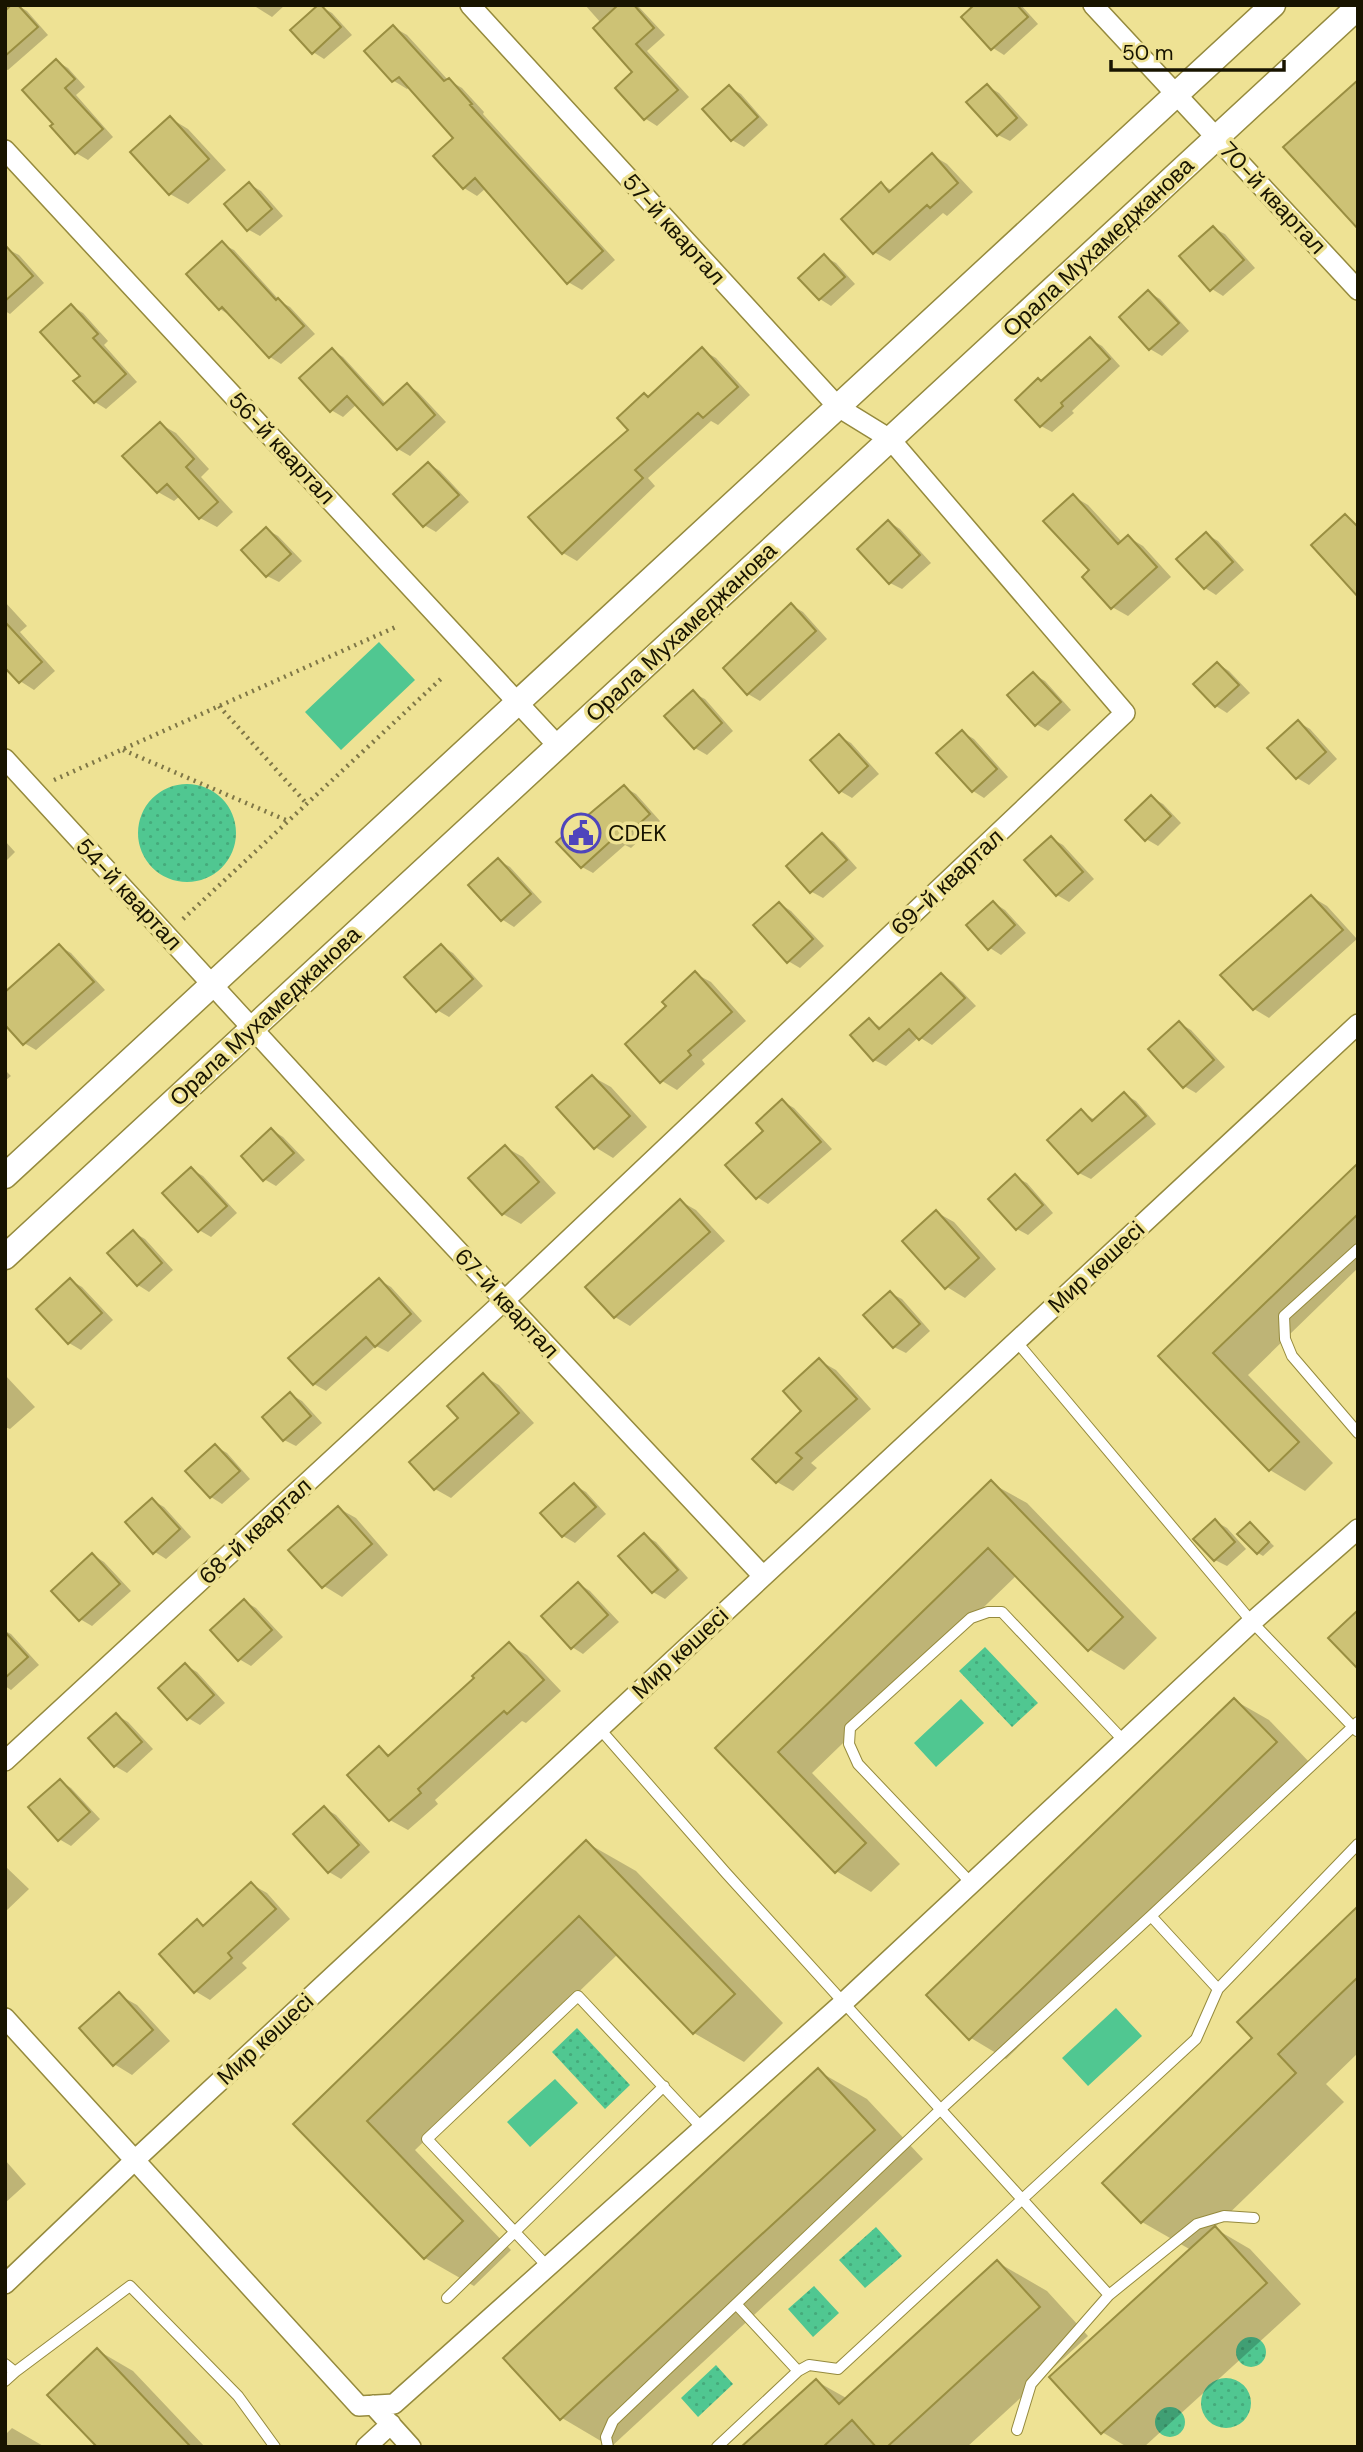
<svg xmlns="http://www.w3.org/2000/svg" width="1363" height="2452" font-family="'DM Sans',sans-serif">
<defs>
<pattern id="park-dots" width="8" height="8" patternUnits="userSpaceOnUse" patternTransform="scale(1.75)"><rect width="8" height="8" fill="#50c791"/><path d="M2 2h.1M6 6h.1" fill="none" stroke="#45aa7b" stroke-width="1.8" stroke-linecap="round"/></pattern>
</defs>
<rect width="100%" height="100%" fill="#eee294"/>
<path fill="#50c791" d="M379,642L415,680L341,750L305,712Z
M961,1699L984,1723L936,1767L914,1743Z
M1116,2008L1142,2036L1088,2086L1062,2058Z
M555,2079L578,2103L530,2147L507,2122Z"/>
<path fill="url(#park-dots)" d="M138 833a49 49 0 1 1 98 0a49 49 0 1 1-98 0Z
M985,1647L1038,1703L1012,1727L959,1671Z
M577,2028L630,2085L605,2109L552,2052Z
M876,2227L902,2256L865,2288L839,2260Z
M814,2286L839,2313L813,2337L788,2309Z
M1236 2352a15 15 0 1 1 30 0a15 15 0 1 1-30 0Z
M716,2365L733,2384L698,2417L681,2398Z
M1201 2403a25 25 0 1 1 50 0a25 25 0 1 1-50 0Z
M1155 2422a15 15 0 1 1 30 0a15 15 0 1 1-30 0Z"/>
<path fill="#0003" d="M17,5L27,11L48,35L8,70L5,69V13Z
M253,5H285L272,17Z
M585,5H637L665,35L647,51L689,97L657,126L646,119L617,88L635,72L601,23Z
M977,5H1021L1038,24L1004,55L993,48Z
M320,6L332,13L352,35L324,59L313,52Z
M393,27L407,35L448,80L462,88L484,112L483,114L615,260L582,290L568,282L486,188L477,196L464,188L456,138L410,86L407,89L394,81L367,51Z
M56,61L68,68L85,87L76,95L113,137L88,160L76,153L55,124Z
M987,86L999,93L1028,125L1010,141L998,135Z
M729,87L741,94L768,125L744,147L732,140Z
M170,118L188,129L226,170L188,204L170,194Z
M932,155L947,164L973,192L947,216L943,213L890,261L874,252L881,184L893,191Z
M249,184L261,191L283,216L260,236L249,230Z
M1213,228L1225,234L1255,268L1223,296L1212,289Z
M222,244L234,250L281,302L290,307L315,334L281,364L270,357L231,316L220,309Z
M7,249L19,255L44,283L10,314L5,311Z
M825,257L836,263L855,284L831,306L820,299Z
M1148,292L1160,299L1189,331L1162,356L1150,349Z
M71,306L83,313L108,341L104,345L137,382L106,409L95,402L82,376Z
M1090,339L1102,346L1120,366L1072,411L1074,413L1052,432L1041,426L1042,383Z
M332,350L343,357L386,404L407,385L418,392L446,422L410,456L398,449L357,404L343,417L331,410Z
M702,350L716,358L750,395L718,425L711,421L648,478L655,486L577,561L563,553L649,398Z
M160,424L176,433L209,469L201,477L233,512L217,527L200,518L180,496L174,501L158,492Z
M429,464L440,471L469,502L436,532L424,525Z
M1073,496L1088,505L1122,542L1128,537L1143,546L1171,577L1128,616L1112,607L1091,571Z
M889,522L900,529L931,563L902,589L890,583Z
M266,529L278,536L302,561L279,582L267,576Z
M1206,534L1218,541L1244,570L1216,595L1205,588Z
M5,602L27,626L20,632L55,671L34,690L20,681L5,665Z
M791,605L803,612L827,639L760,701L748,694L725,668Z
M1218,664L1229,671L1250,693L1227,713L1216,706Z
M1033,674L1045,681L1071,710L1048,731L1036,724Z
M693,693L705,699L733,731L707,755L695,748Z
M1298,722L1310,729L1337,759L1309,785L1297,778L1270,748Z
M962,732L974,739L1008,777L984,798L973,791Z
M839,736L851,743L879,774L852,798L840,791Z
M624,787L636,794L660,821L631,848L625,845L593,873L582,867Z
M1151,797L1163,804L1181,823L1158,846L1146,839Z
M822,835L834,842L857,868L823,898L812,892L788,866Z
M1051,838L1063,845L1094,879L1069,902L1057,895L1026,860Z
M5,841L15,852L5,862Z
M498,860L510,867L542,902L514,927L503,920L471,885Z
M1312,897L1327,906L1357,939L1269,1018L1254,1009Z
M994,903L1005,910L1026,933L1001,955L990,948Z
M780,904L791,911L824,946L800,968L788,961Z
M59,946L71,953L105,990L36,1050L24,1043Z
M441,946L453,953L483,986L449,1017L437,1010Z
M696,974L711,982L746,1021L702,1060L705,1064L677,1090L662,1081L669,1006Z
M942,975L953,982L976,1006L932,1045L919,1037L886,1066L874,1060L869,1020L882,1028Z
M1179,1023L1191,1030L1225,1067L1196,1093L1184,1086Z
M5,1070L11,1076L5,1081Z
M593,1077L611,1087L647,1127L613,1158L595,1147Z
M1124,1094L1136,1101L1156,1124L1091,1179L1079,1173L1081,1111L1095,1120Z
M782,1101L794,1108L832,1149L768,1204L757,1197L766,1131Z
M272,1130L283,1137L305,1160L276,1186L264,1179Z
M505,1147L523,1157L556,1193L521,1224L503,1214Z
M1358,1165V1268L1248,1375L1333,1463L1305,1491L1270,1470L1160,1357Z
M191,1169L203,1176L237,1213L211,1237L199,1230Z
M1015,1177L1027,1183L1053,1213L1028,1235L1017,1229Z
M680,1201L696,1210L725,1241L630,1326L615,1317Z
M936,1212L954,1222L996,1269L965,1298L947,1287Z
M133,1232L145,1239L173,1270L149,1292L138,1285Z
M70,1280L82,1287L113,1320L81,1350L69,1343Z
M379,1280L391,1287L422,1321L388,1352L376,1346L326,1391L314,1384L291,1359Z
M890,1293L902,1299L930,1331L906,1353L894,1347Z
M820,1361L836,1370L871,1409L811,1463L817,1468L793,1491L777,1482L804,1411Z
M5,1375L35,1407L10,1429L5,1427Z
M483,1376L499,1385L534,1423L451,1498L435,1489L461,1418Z
M290,1394L302,1401L322,1423L296,1446L284,1440Z
M215,1446L227,1453L250,1479L222,1504L211,1497Z
M991,1483L1027,1503L1157,1638L1124,1670L1089,1649L1017,1575L812,1773L900,1864L871,1892L836,1871L717,1748Z
M574,1485L586,1492L606,1514L575,1543L563,1536Z
M152,1500L164,1507L191,1537L166,1559L155,1552Z
M338,1508L356,1518L388,1555L342,1597L324,1586Z
M1215,1521L1227,1528L1246,1549L1227,1566L1215,1560Z
M1251,1524L1274,1546L1263,1556L1258,1553Z
M644,1535L656,1542L688,1578L665,1599L653,1592Z
M93,1555L104,1562L131,1591L92,1626L80,1619Z
M579,1584L590,1591L619,1622L583,1654L572,1647Z
M244,1601L256,1608L283,1637L251,1666L239,1659Z
M5,1631L11,1634L39,1665L11,1690L5,1686Z
M509,1645L527,1655L561,1691L526,1723L522,1721L435,1800L438,1804L408,1830L390,1820L379,1748L391,1756L477,1678Z
M185,1665L197,1672L225,1703L200,1725L188,1718Z
M1234,1700L1269,1720L1311,1764L1006,2059L971,2038Z
M116,1715L128,1722L153,1749L127,1773L115,1766Z
M60,1781L71,1788L100,1819L71,1846L59,1839Z
M324,1808L336,1815L370,1852L341,1879L329,1872L295,1834Z
M587,1843L636,1871L783,2023L744,2062L694,2033L618,1954L415,2150L511,2250L474,2286L425,2258L296,2124Z
M5,1866L29,1889L5,1912Z
M251,1884L267,1893L290,1919L242,1963L247,1968L210,2000L195,1991L197,1921L205,1926Z
M1358,1908V2053L1326,2084L1344,2102L1214,2228L1250,2249L1301,2304L1144,2447H1127L1102,2432L1191,2250L1142,2222L1255,2038Z
M119,1995L137,2005L170,2041L132,2075L114,2064Z
M818,2071L867,2099L923,2159L611,2447L562,2418Z
M5,2160L26,2184L5,2203Z
M997,2262L1047,2291L1088,2336L967,2447H744L816,2381L848,2399Z
M97,2350L133,2371L205,2447H99Z
M12,2428L45,2447H5V2435Z"/>
<path fill="#cdc275" stroke="#998e41" stroke-width="2" d="M11,5H18L38,27L5,56V11Z
M318,5H321L341,27L312,54L290,30Z
M618,5H634L654,28L636,44L678,90L644,120L615,88L632,72L593,28Z
M974,5H1017L1028,17L991,50L961,17Z
M393,25L444,81L449,78L472,104L470,105L603,251L567,284L475,178L463,189L433,156L453,138L399,77L392,82L364,51Z
M56,59L75,79L65,88L103,129L75,154L50,126L53,124L22,90Z
M1358,80V229L1283,147Z
M987,84L1017,118L997,136L966,102Z
M729,85L758,117L731,141L702,109Z
M170,116L209,159L169,195L130,152Z
M932,153L958,183L930,208L927,205L873,254L841,219L881,182L889,192Z
M249,182L272,209L247,231L224,204Z
M1213,226L1244,260L1210,291L1179,256Z
M222,241L276,300L278,298L304,326L269,358L222,307L219,310L186,274Z
M5,245L33,276L5,301Z
M824,254L845,277L819,300L798,278Z
M1148,290L1179,323L1149,350L1119,317Z
M71,304L98,334L93,338L126,374L94,403L73,381L80,376L40,332Z
M1090,337L1110,359L1061,403L1063,406L1040,427L1015,400L1038,378L1041,381Z
M702,347L738,387L703,418L698,413L635,470L643,478L562,554L528,517L628,430L617,418L644,393L648,397Z
M332,348L383,405L407,383L435,415L397,450L347,396L330,412L299,378Z
M160,422L194,459L186,467L218,502L199,519L167,484L157,493L122,456Z
M428,462L459,495L423,527L393,494Z
M1073,494L1118,544L1128,535L1157,567L1111,609L1082,577L1089,570L1043,521Z
M1345,514L1358,527V597L1311,545Z
M888,520L920,555L889,584L857,549Z
M266,527L291,554L266,577L241,550Z
M1206,532L1233,562L1204,589L1176,559Z
M791,603L816,631L747,695L723,668Z
M5,622L42,662L19,683L5,668Z
M1217,662L1239,685L1215,707L1193,684Z
M1033,672L1061,702L1035,726L1007,695Z
M693,690L722,723L694,749L664,716Z
M1298,720L1326,752L1296,779L1267,748Z
M962,730L997,769L972,792L936,753Z
M839,734L868,766L839,793L810,760Z
M624,785L650,814L618,843L614,838L581,868L556,842Z
M1151,795L1171,816L1145,841L1125,820Z
M822,833L847,860L810,893L786,866Z
M1051,836L1083,872L1056,896L1024,860Z
M498,858L531,894L501,921L468,885Z
M1311,895L1343,930L1253,1010L1220,975Z
M993,901L1015,925L988,950L966,925Z
M779,902L813,939L787,963L753,925Z
M59,944L94,982L23,1045L5,1025V992Z
M441,944L473,979L436,1012L404,977Z
M695,971L732,1012L688,1051L691,1055L660,1083L625,1044L666,1006L662,1002Z
M941,973L965,998L919,1040L909,1029L873,1061L850,1035L869,1018L879,1029Z
M1179,1021L1214,1060L1183,1088L1148,1049Z
M592,1075L630,1116L594,1149L556,1107Z
M1124,1092L1146,1116L1078,1174L1047,1140L1081,1109L1092,1121Z
M782,1099L821,1142L756,1199L725,1165L763,1131L756,1123Z
M271,1128L294,1153L263,1181L241,1156Z
M505,1145L539,1182L502,1215L468,1178Z
M1358,1163V1214L1213,1353L1299,1442L1269,1471L1158,1356Z
M191,1167L227,1206L198,1232L162,1193Z
M1015,1174L1043,1205L1016,1230L988,1199Z
M680,1199L710,1232L614,1318L585,1287Z
M936,1210L979,1258L945,1289L902,1241Z
M133,1230L162,1263L137,1286L107,1253Z
M70,1278L102,1313L68,1344L36,1309Z
M379,1278L411,1314L375,1347L366,1337L313,1385L288,1358Z
M890,1291L920,1324L893,1348L863,1315Z
M819,1358L857,1399L796,1453L802,1458L776,1483L752,1459L801,1411L783,1391Z
M483,1373L519,1413L434,1490L409,1462L458,1418L447,1406Z
M290,1392L311,1416L283,1441L262,1417Z
M215,1444L240,1471L210,1498L185,1471Z
M991,1480L1123,1617L1088,1651L988,1548L778,1752L866,1843L835,1873L715,1748Z
M574,1483L596,1507L562,1537L540,1513Z
M152,1498L180,1529L153,1554L125,1522Z
M338,1506L372,1544L322,1588L288,1550Z
M1215,1519L1235,1542L1214,1561L1193,1539Z
M1250,1522L1269,1542L1257,1554L1237,1534Z
M644,1533L678,1570L652,1593L618,1556Z
M92,1553L120,1584L79,1621L51,1591Z
M578,1582L608,1615L571,1649L541,1616Z
M244,1599L272,1630L238,1661L210,1630Z
M1358,1610V1669L1328,1638Z
M5,1632L28,1657L5,1678Z
M509,1642L544,1680L507,1714L504,1711L418,1789L421,1793L389,1821L347,1775L379,1746L388,1756L474,1678L472,1676Z
M185,1663L214,1695L187,1720L158,1688Z
M1234,1698L1277,1742L969,2040L926,1995Z
M116,1713L142,1742L114,1767L88,1738Z
M60,1779L90,1812L58,1841L28,1807Z
M324,1806L359,1845L328,1873L293,1834Z
M586,1840L735,1994L693,2034L579,1916L367,2121L463,2221L424,2259L293,2124Z
M251,1882L276,1909L228,1953L232,1958L194,1993L159,1954L197,1919L203,1926Z
M1358,1906V1977L1278,2054L1296,2073L1141,2223L1102,2183L1252,2038L1237,2022Z
M119,1992L153,2030L113,2066L79,2028Z
M818,2068L875,2130L560,2420L503,2358Z
M1215,2226L1267,2283L1101,2434L1049,2377Z
M997,2260L1040,2307L887,2447H876L852,2420L823,2447H741L816,2379L839,2404Z
M97,2348L191,2447H97L47,2395Z"/>
<g fill="none" stroke-linecap="round" stroke-linejoin="round">
<defs>
<path id="service" d="M1358,1249L1284,1316L1285,1339L1292,1356L1358,1433
M1016,1341L1252,1622L1357,1731
M599,1728L726,1873L1109,2295L1031,2384L1017,2430
M971,1883L858,1764L849,1744L850,1728L971,1618L988,1612H1002L1124,1741
M1151,1916L1218,1989
M548,2267L427,2139L578,1996L703,2129
M1109,2295L1197,2224L1224,2216L1254,2218
M447,2298L664,2086
M736,2304L798,2371
M5,2364L15,2372L130,2286L238,2396L275,2447
M5,2381L15,2372
M608,2447L606,2437L613,2421L941,2109L1151,1916L1358,1722
M717,2447L798,2371L809,2365L838,2369L1196,2039L1218,1989L1358,1844"/>
<path id="minor" d="M1093,5L1358,290
M5,150L558,746
M5,759L385,1173L763,1576
M5,1761L505,1300L1125,713L890,439L838,407L470,5
M5,2018L359,2406L394,2404L843,2003L1252,1622L1358,1529
M5,2284L136,2159L1358,1024
M373,2405L411,2447
M366,2447L391,2424"/>
<path id="tertiary" d="M5,1176L1273,5
M5,1257L1358,7"/>
</defs>
<use href="#service" stroke="#958a3d" stroke-width="12"/>
<use href="#minor" stroke="#958a3d" stroke-width="22"/>
<use href="#tertiary" stroke="#958a3d" stroke-width="27"/>
<path stroke="#7f7747" stroke-width="4.5" stroke-dasharray="2 5" stroke-linecap="butt" d="M219,706L307,804
M123,750L288,821
M54,780L398,626
M183,919L444,676"/>
<use href="#service" stroke="#fff" stroke-width="10"/>
<use href="#minor" stroke="#fff" stroke-width="19"/>
<use href="#tertiary" stroke="#fff" stroke-width="24"/>
</g>
<defs>
<symbol id="civic-ring" viewBox="-11 -11 22 22"><circle r="9.5" fill="#eee294" stroke="#4f45bc" stroke-width="1.5"/><path d="M-.6-6.5H3V-4.5H.6V-3L4-1V1h2V6H-6V1h2V-1L-.6-3ZM-1.2 2.5V6h2.4V2.5Z" fill="#4f45bc"/></symbol>
</defs>
<g fill-rule="evenodd">
<use href="#civic-ring" x="559" y="811" width="44" height="44"/>
</g>
<g text-anchor="middle" stroke-width="7" stroke-linejoin="round" paint-order="stroke">
<g font-size="23" fill="#181400" stroke="#eee294">
<text transform="translate(1273 198) rotate(47)" y="8">70-й квартал</text>
<text transform="translate(674 229) rotate(48)" y="8">57-й квартал</text>
<text transform="translate(1098 247) rotate(-43)" y="8">Орала Мухамеджанова</text>
<text transform="translate(282 448) rotate(47)" y="8">56-й квартал</text>
<text transform="translate(681 632) rotate(-43)" y="8">Орала Мухамеджанова</text>
<text transform="translate(947 882) rotate(-43)" y="8">69-й квартал</text>
<text transform="translate(129 894) rotate(47)" y="8">54-й квартал</text>
<text transform="translate(265 1016) rotate(-43)" y="8">Орала Мухамеджанова</text>
<text transform="translate(1096 1267) rotate(-43)" y="8">Мир көшесі</text>
<text transform="translate(507 1303) rotate(47)" y="8">67-й квартал</text>
<text transform="translate(255 1531) rotate(-43)" y="8">68-й квартал</text>
<text transform="translate(680 1653) rotate(-43)" y="8">Мир көшесі</text>
<text transform="translate(265 2039) rotate(-43)" y="8">Мир көшесі</text>
</g>
<g font-size="23" fill="#181400" stroke="#eee294" text-anchor="start">
<text x="608" y="841">CDEK</text>
</g>
</g>
<rect width="1363" height="2452" fill="none" stroke="#181400" stroke-width="14"/>
<path d="M1111 60v10h173v-10" fill="none" stroke="#181400" stroke-width="3.5"/>
<text x="1122" y="60" font-size="21" fill="#181400" stroke="#eee294" stroke-width="5" paint-order="stroke">50 m</text>
</svg>
